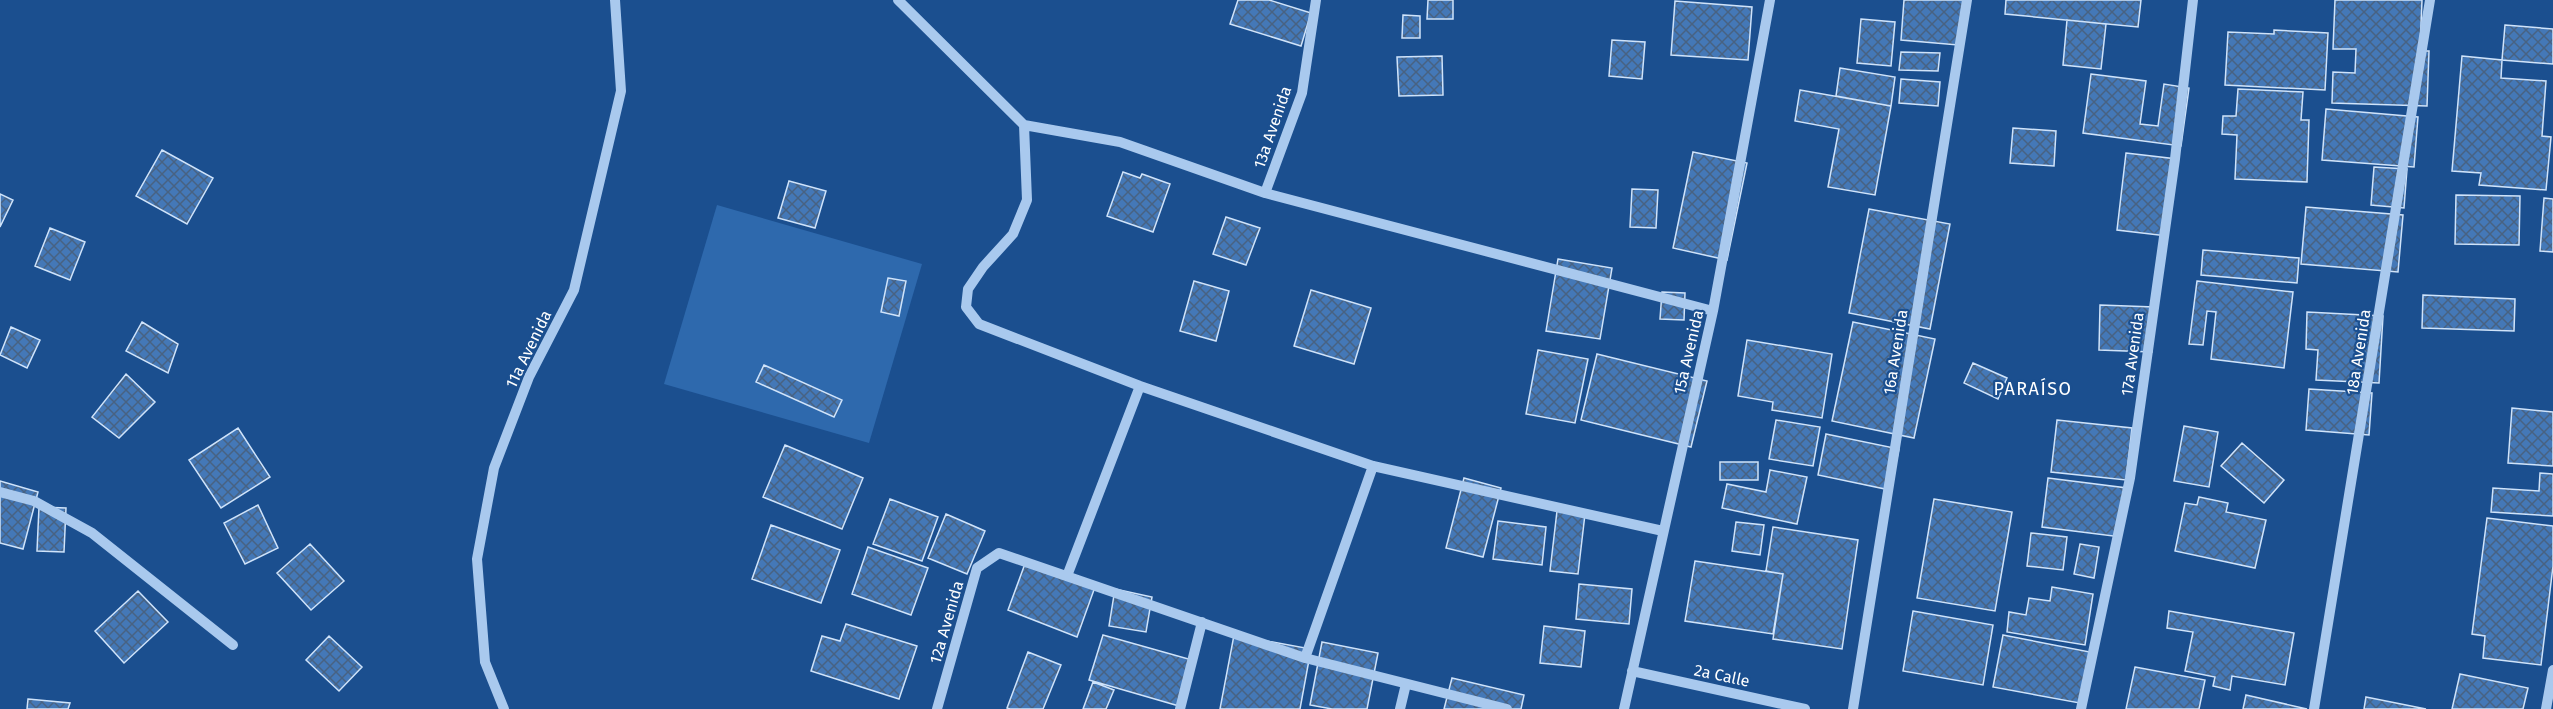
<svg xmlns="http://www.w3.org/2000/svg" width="2553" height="709" font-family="'Fira Sans',sans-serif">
<defs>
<pattern id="building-cross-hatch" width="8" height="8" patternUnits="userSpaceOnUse" patternTransform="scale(1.5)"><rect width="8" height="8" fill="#4478b7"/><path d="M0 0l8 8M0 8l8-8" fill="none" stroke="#486282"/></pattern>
</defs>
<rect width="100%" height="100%" fill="#1b4f8f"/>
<path fill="#2e69ad" d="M717,205L922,264L869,443L664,384Z"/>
<path fill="url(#building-cross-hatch)" stroke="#cfe3fa" stroke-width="1.5" d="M1238,0H1269L1311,13L1301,46L1230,24Z
M1428,0H1453V19H1427Z
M1904,0H1969L1958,45L1901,40Z
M2006,0H2141L2138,27L2005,14Z
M2335,0H2422L2420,51H2429L2427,106L2332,103L2333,72L2355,73L2356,49H2333Z
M1675,1L1752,7L1748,60L1671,55Z
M1403,15L1420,16V38H1402Z
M1861,19L1895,22L1891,66L1857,63Z
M2067,20L2106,24L2101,69L2063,65Z
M2505,25L2553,29V64L2502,60Z
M2274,30L2328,33L2325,90L2225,85L2228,32L2274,34Z
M1612,40L1645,42L1642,79L1609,76Z
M1901,52L1940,53L1938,71L1899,70Z
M1442,56L1443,95L1399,96L1397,57Z
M2462,56L2502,60L2501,78L2546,81L2542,136L2551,137L2546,190L2479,185L2481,173L2452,171Z
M1840,68L1895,77L1891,106L1836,96Z
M2091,74L2146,81L2140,124L2158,126L2164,84L2189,88L2181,146L2083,133Z
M1901,79L1940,82L1938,106L1899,103Z
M2238,89L2303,92L2301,120H2309L2307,182L2235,179L2237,135L2222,134L2223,116H2236Z
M1800,90L1891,106L1875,195L1828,187L1839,129L1795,121Z
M2326,109L2418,117L2414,167L2322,160Z
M2013,128L2056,131L2054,166L2010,163Z
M162,150L213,178L187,224L136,196Z
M1693,152L1747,163L1727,260L1673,248Z
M2126,153L2177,159L2167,236L2117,230Z
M2374,167L2407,169L2404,208L2371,205Z
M1123,172L1140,178L1142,174L1170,184L1153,232L1107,216Z
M789,181L826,191L815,228L778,218Z
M1632,189L1658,190L1656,228L1630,227Z
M0,194L13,200L0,227Z
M2456,195L2520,196L2519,245L2455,244Z
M2544,198L2553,199V252L2540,251Z
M2306,207L2403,215L2398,272L2301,264Z
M1869,209L1950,224L1930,329L1849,313Z
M1226,217L1260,228L1246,265L1213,254Z
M50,228L85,242L70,280L35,266Z
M2203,250L2299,258L2297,283L2201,275Z
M1558,259L1612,268L1600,339L1546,331Z
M888,278L906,281L899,316L881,312Z
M1194,281L1229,291L1216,341L1180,331Z
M2197,281L2293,292L2284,368L2211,359L2216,312L2207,311L2203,345L2189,344Z
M1311,290L1371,308L1354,364L1294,346Z
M1662,292L1685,293L1684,320L1660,319Z
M2423,295L2515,299L2514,331L2422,328Z
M2100,305L2154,307L2152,352L2099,350Z
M2307,312L2383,316L2379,383L2316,380L2318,350L2306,349Z
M142,322L178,344L168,373L126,351Z
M1853,322L1935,339L1914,438L1832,421Z
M11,327L40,340L27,368L0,355Z
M1747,340L1832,354L1822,418L1772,410L1773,402L1738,396Z
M1538,350L1588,359L1575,423L1526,414Z
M1597,354L1707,381L1691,447L1581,420Z
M1973,363L2007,378L1998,399L1964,383Z
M764,365L842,400L834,417L756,382Z
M126,374L155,402L119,438L92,417Z
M2309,389L2372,393L2369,435L2306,430Z
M2512,408L2553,412V466L2508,463Z
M1776,420L1820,427L1813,466L1769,459Z
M2057,420L2132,428L2126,480L2051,472Z
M2184,426L2218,432L2209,487L2174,481Z
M238,428L270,477L221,508L189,460Z
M1826,434L1899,449L1890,490L1818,475Z
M2242,443L2284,480L2264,503L2221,466Z
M785,445L863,478L842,529L763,497Z
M1720,462H1758V480H1720Z
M1770,470L1807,477L1797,524L1722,508L1727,484L1766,492Z
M2540,473L2553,474V516L2491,512L2493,488L2539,491Z
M1464,478L1501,488L1483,557L1446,548Z
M2048,478L2127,488L2121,537L2042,527Z
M0,481L38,492L23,549L0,543Z
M2199,497L2228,503L2226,512L2266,520L2255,568L2175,551L2185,503L2197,505Z
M890,499L938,517L922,561L873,544Z
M1934,499L2012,512L1995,611L1917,598Z
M258,505L278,548L245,564L224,523Z
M39,507L66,508L64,552L37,551Z
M1557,511L1585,514L1578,574L1550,571Z
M946,514L985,531L967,574L928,558Z
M2487,518L2553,526V566L2541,665L2483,658L2485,636L2472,634Z
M1498,521L1546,527L1542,565L1493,559Z
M1736,522L1764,525L1760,555L1732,551Z
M771,525L840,550L821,603L752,579Z
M1773,527L1858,540L1842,649L1773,639L1783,574L1766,571Z
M2031,533L2067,537L2063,570L2027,566Z
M310,544L344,581L311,610L277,573Z
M2080,544L2099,547L2094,578L2074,574Z
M868,547L928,568L911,615L852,594Z
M1026,561L1095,587L1077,637L1008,610Z
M1695,561L1783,574L1773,634L1685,621Z
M1579,584L1632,589L1629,624L1576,619Z
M2052,587L2093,594L2085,645L2007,632L2009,612L2026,615L2029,598L2050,601Z
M1115,589L1152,597L1146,632L1109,626Z
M138,591L168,622L124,663L95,631Z
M1913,611L1993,625L1983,685L1903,671Z
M2169,611L2294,633L2285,685L2232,676L2230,690L2213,686L2215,677L2185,671L2193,632L2167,628Z
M846,624L917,646L899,699L811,671L822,636L840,641Z
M1544,626L1585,631L1581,667L1540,663Z
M1103,635L1192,660L1179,706L1089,680Z
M1234,635L1311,649L1300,709H1220Z
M2003,635L2095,653L2085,704L1993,687Z
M329,636L362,667L339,691L306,660Z
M1322,642L1378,653L1367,709H1332L1310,705Z
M1028,652L1061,665L1043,709H1010L1007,708Z
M2135,667L2205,680L2199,709H2126Z
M2460,674L2528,688L2523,709H2452Z
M1452,678L1524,695L1521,709H1444Z
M1093,682L1114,690L1106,709H1083Z
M2246,695L2307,709H2243Z
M2366,697L2426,709H2364Z
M28,699L70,703L68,709H27Z"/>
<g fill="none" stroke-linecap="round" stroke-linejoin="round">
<path stroke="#a9c9ee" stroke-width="10" d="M898,0L1024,125L1120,142L1265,193L1713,311
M1024,125L1027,200L1013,234L983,267L968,289L966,307L979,324L1140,386L1373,466L1663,531
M1265,193L1302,93L1316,0
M0,492L34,501L92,533L233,645
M1067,576L1140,386
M1305,658L1373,466
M1632,671L1805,709
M504,709L485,662L477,559L494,468L529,377L574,290L621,91L615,0
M937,709L977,568L999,553L1305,658L1507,709
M1180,709L1202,622
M1400,709L1406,684
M1624,709L1713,311L1770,0
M1853,709L1967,0
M2081,709L2130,478L2175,159L2193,0
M2314,709L2430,0
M2546,709L2553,670"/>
</g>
<g text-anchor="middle" stroke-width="4.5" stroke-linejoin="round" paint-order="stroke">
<g font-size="16" fill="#fff" stroke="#1b4f8f">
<text transform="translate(1272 127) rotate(-71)" y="6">13a Avenida</text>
<text transform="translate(528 349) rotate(-64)" y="6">11a Avenida</text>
<text transform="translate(1688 352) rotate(-77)" y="6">15a Avenida</text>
<text transform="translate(1895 352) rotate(-81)" y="6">16a Avenida</text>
<text transform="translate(2358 352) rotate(-81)" y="6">18a Avenida</text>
<text transform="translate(2132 354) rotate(-82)" y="6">17a Avenida</text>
<text transform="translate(946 622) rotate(-74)" y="6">12a Avenida</text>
<text transform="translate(1722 675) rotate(12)" y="6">2a Calle</text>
</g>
<g font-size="18" letter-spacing="1.5" fill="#fff" stroke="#1b4f8f">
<text x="2033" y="395">PARAÍSO</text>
</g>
</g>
</svg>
